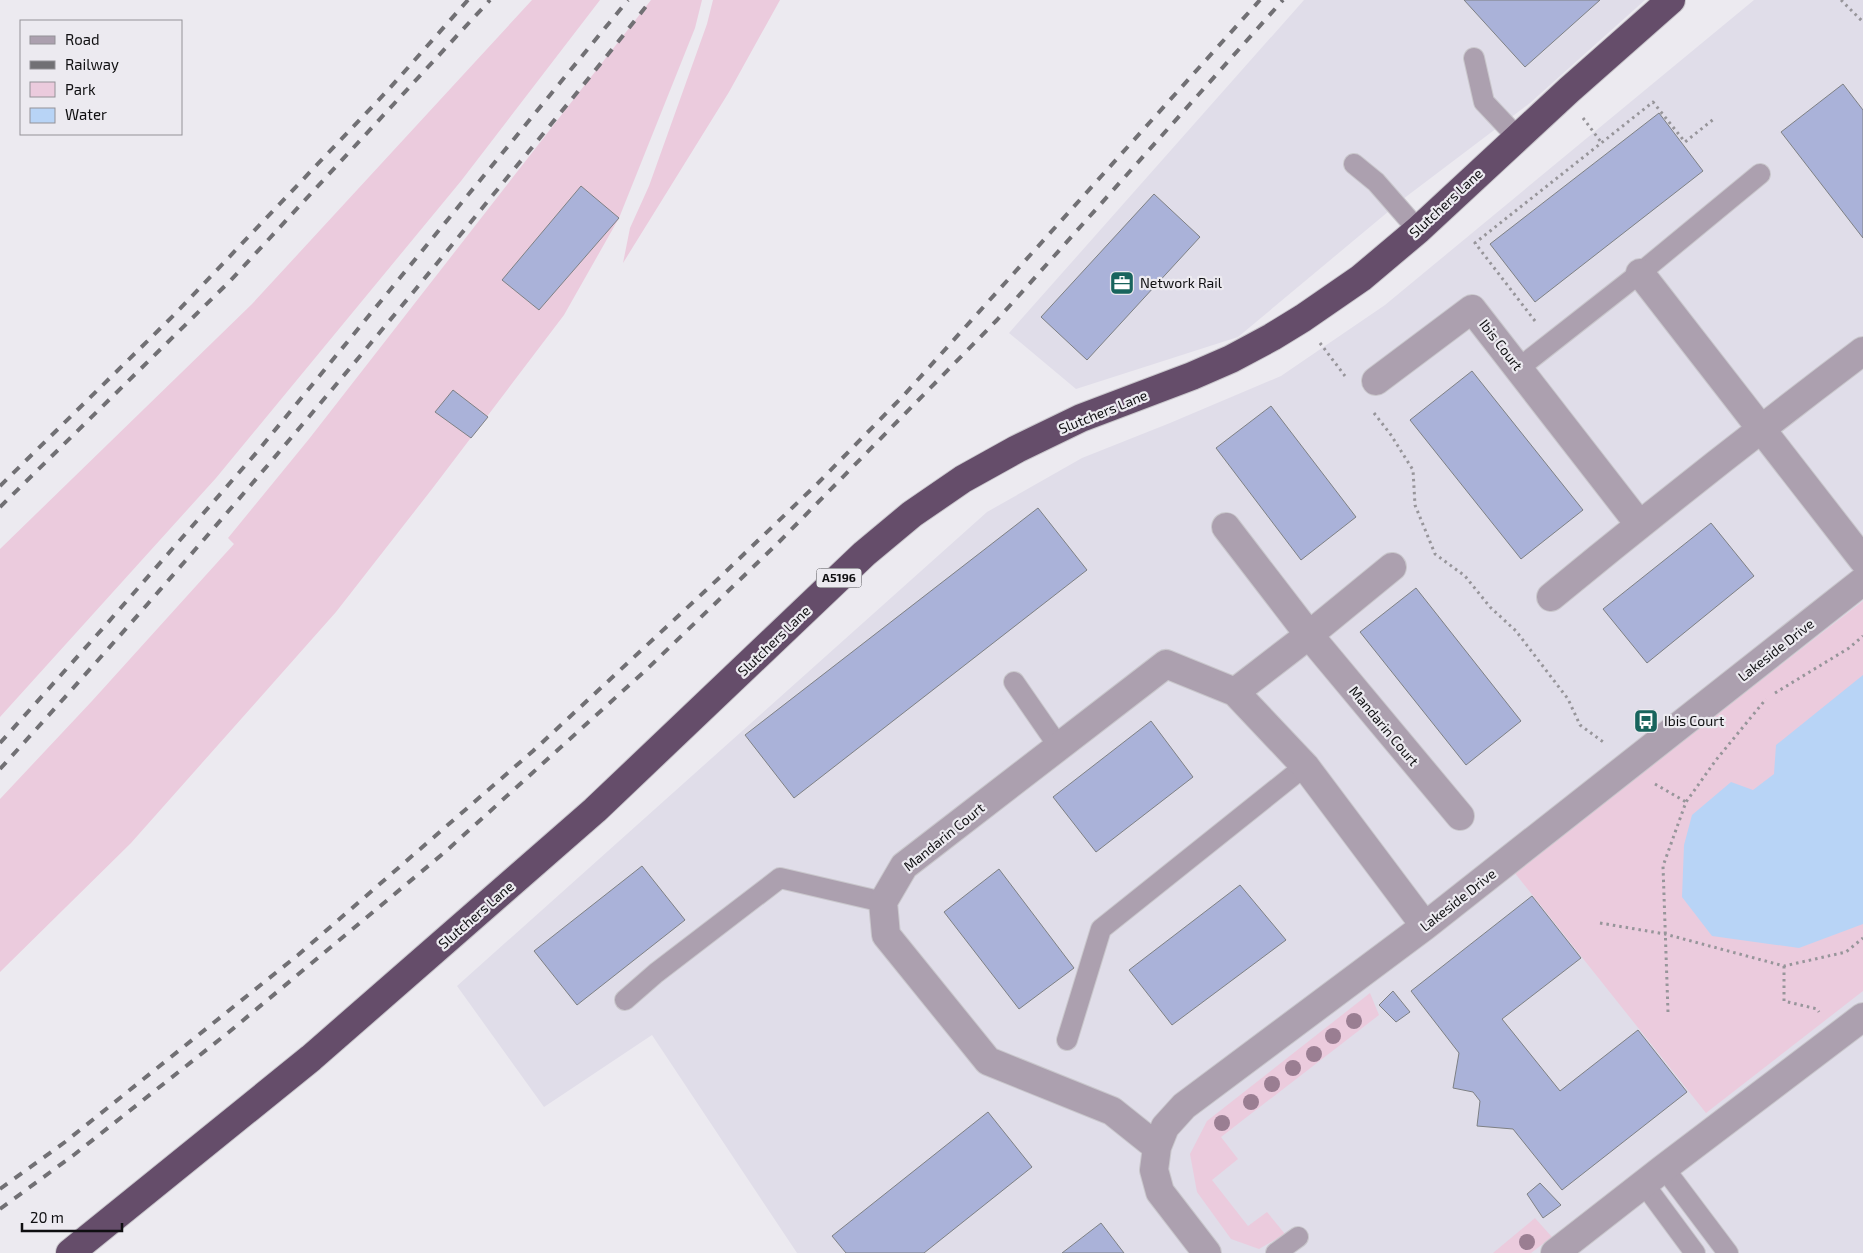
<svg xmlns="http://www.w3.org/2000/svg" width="1863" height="1253" font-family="'Exo 2',sans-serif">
<rect width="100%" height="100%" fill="#eceaf0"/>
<path fill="#e0dde9" d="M1304,0H1645L1530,103L1407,196L1238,337L1076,389L1009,333Z
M1754,0H1863V1253H797L652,1035L544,1107L457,986L987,512L1082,458L1170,423L1281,376L1385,305Z"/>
<path fill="#ebcbdd" d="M532,0H600L461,181L216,478L0,717V549L252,304Z
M651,0H702L695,28L619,218L564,315L432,489L336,612L131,843L0,972V799L92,701L234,544L228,538L309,439Z
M713,0H780L729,92L623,263L630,228L649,186L707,24Z
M1863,601V991L1706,1113L1514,872Z
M1370,993L1379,1015L1221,1137L1238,1159L1212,1180L1248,1226L1267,1212L1285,1234L1259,1249L1231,1239L1197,1192L1190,1154L1207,1121Z
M1535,1218L1552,1237L1531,1253H1493Z"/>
<path fill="#b8d4f6" d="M1863,675V924L1799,948L1712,936L1682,897L1684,845L1692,815L1731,782L1753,790L1774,774L1776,745Z"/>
<path fill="#aab2d9" stroke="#7e8084" d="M1464,0H1600L1525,67Z
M1843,84L1863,110V238L1781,132Z
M1659,113L1703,171L1535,302L1490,244Z
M581,186L619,218L539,310L502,280Z
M1154,194L1200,237L1087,360L1041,317Z
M1472,371L1583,510L1521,559L1410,420Z
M453,390L488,417L471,438L435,412Z
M1271,406L1356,517L1301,560L1216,448Z
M1038,508L1087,570L794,798L745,735Z
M1711,523L1754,576L1647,663L1603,609Z
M1416,588L1521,721L1466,765L1360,632Z
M1151,721L1193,777L1096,852L1053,797Z
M642,866L685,920L577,1005L534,951Z
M999,869L1074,968L1019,1009L944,912Z
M1240,885L1286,940L1172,1025L1129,970Z
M1532,896L1581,958L1502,1019L1560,1091L1638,1030L1687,1092L1562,1190L1513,1129L1477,1126L1480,1101L1473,1092L1453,1088L1459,1053L1411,991Z
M1393,991L1410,1012L1396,1022L1379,1005Z
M988,1112L1032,1167L924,1253H846L832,1236Z
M1540,1183L1561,1205L1543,1218L1527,1194Z
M1101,1223L1124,1253H1062Z"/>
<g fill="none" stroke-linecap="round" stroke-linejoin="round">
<defs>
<path id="lane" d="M1474,58L1484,102L1517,137
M1354,164L1376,182L1418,230
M1519,368L1640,273L1760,174
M1014,682L1059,747
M625,1000L656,973L780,878L883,902
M1067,1040L1101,929L1305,766
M1664,1168L1728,1253
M1644,1184L1695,1253
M1276,1253L1298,1237"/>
<path id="street" d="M1640,273L1863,560
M1376,381L1472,309L1639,524
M1226,527L1309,635L1460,816
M1392,567L1309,635L1235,692L1305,766L1425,926
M1551,597C1653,513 1757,431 1863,351
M1157,1147L1112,1111L988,1061L886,935L883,902L904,866L1166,664L1235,692
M1207,1253L1160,1192L1154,1170L1157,1147L1165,1127L1184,1106L1425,926L1863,581
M1555,1253L1664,1168L1863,1017"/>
<path id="highway" d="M70,1253L311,1058L595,810L864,554L912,514L963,479L1017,449L1081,418L1192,376L1231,359L1272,337L1303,318L1361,278L1418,230L1569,90L1671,0"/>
</defs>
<use href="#lane" stroke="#c9c7cc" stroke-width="22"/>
<use href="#street" stroke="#c9c7cc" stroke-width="30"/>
<use href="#highway" stroke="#c9c7cc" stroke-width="30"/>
<path stroke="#97959a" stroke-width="3" stroke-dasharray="2.5 4" stroke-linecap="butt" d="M1841,0L1863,22
M1583,118L1601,142
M1535,321L1475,243L1653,102L1685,142L1715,118
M1320,343L1345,376
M1374,413L1391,435L1413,470L1415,505L1435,554L1465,576L1490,607L1516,631L1568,699L1580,725L1606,744
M1775,693L1849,648L1863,636
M1655,784L1686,802
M1600,923L1665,934L1784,966L1846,952L1863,938
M1784,966V1001L1817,1009L1819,1012
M1668,1012L1663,866L1686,802L1716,760L1766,699"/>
<use href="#lane" stroke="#aca0af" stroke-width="20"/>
<use href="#street" stroke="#aca0af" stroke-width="28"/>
<use href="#highway" stroke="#654d6a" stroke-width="28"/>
<path stroke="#717074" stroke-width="4" stroke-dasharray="9 9" stroke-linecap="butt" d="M0,486L174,315L389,89L468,0
M0,507L231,280L490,0
M0,743L104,627L257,452L628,0
M0,769C165,588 324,402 479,212C536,142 595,72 651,0
M0,1189L65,1142L298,955L533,751L718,579L818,483L905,394L1260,0
M0,1209L75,1154L229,1032L445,852L646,670L778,543L997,320L1283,0"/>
</g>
<g fill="#9a7e92">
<circle cx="1354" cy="1021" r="8"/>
<circle cx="1333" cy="1036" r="8"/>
<circle cx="1314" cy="1054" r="8"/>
<circle cx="1293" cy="1068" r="8"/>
<circle cx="1272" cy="1084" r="8"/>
<circle cx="1251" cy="1102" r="8"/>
<circle cx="1222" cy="1123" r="8"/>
<circle cx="1527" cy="1242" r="8"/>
</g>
<defs>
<symbol id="office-square" viewBox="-11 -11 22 22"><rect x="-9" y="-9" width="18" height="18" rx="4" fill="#18645d" stroke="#eceaf0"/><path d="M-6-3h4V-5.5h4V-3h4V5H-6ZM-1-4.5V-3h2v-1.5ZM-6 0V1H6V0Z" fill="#fff"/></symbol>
<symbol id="bus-square" viewBox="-11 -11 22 22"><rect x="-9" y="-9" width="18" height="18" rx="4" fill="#18645d" stroke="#eceaf0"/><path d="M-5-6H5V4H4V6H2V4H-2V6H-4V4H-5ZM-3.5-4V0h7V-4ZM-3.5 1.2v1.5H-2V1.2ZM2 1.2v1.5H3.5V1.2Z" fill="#fff"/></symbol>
</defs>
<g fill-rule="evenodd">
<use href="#office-square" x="1108" y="269" width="28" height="28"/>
<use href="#bus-square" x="1632" y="707" width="28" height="28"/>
</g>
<g text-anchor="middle" stroke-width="4.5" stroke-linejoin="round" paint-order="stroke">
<rect fill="#eceaf0" stroke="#515154" stroke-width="1" x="816.5" y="568.5" width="45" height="19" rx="4"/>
<g font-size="12" font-weight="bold" fill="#0f0f11">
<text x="839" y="582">A5196</text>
</g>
<g font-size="14" fill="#0f0f11" stroke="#eceaf0">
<text transform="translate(1446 203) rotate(-43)" y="5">Slutchers Lane</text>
<text transform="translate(1501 345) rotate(52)" y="5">Ibis Court</text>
<text transform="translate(1103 412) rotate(-22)" y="5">Slutchers Lane</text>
<text transform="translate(774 641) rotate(-44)" y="5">Slutchers Lane</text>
<text transform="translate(1776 650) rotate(-38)" y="5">Lakeside Drive</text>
<text transform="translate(1384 726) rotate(50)" y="5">Mandarin Court</text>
<text transform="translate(944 837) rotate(-39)" y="5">Mandarin Court</text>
<text transform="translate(1458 900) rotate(-38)" y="5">Lakeside Drive</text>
<text transform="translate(476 915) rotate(-41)" y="5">Slutchers Lane</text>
</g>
<g font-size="14" fill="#0f0f11" stroke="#eceaf0" text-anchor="start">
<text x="1140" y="288">Network Rail</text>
<text x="1664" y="726">Ibis Court</text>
</g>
</g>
<rect x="20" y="20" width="162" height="115" fill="#eceaf0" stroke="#949297"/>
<rect x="30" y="36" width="25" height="8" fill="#aca0af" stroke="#949297"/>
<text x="65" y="45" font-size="15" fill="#0f0f11">Road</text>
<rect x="30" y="61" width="25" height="8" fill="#717074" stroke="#949297"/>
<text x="65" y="70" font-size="15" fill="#0f0f11">Railway</text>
<rect x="30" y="82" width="25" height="15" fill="#ebcbdd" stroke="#949297"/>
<text x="65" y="95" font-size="15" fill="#0f0f11">Park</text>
<rect x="30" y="108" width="25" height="15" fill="#b8d4f6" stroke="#949297"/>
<text x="65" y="120" font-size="15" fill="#0f0f11">Water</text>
<path d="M22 1223v8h100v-8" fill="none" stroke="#0f0f11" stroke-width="2.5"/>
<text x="30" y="1223" font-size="15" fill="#0f0f11" stroke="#eceaf0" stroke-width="4" paint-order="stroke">20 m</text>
</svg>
